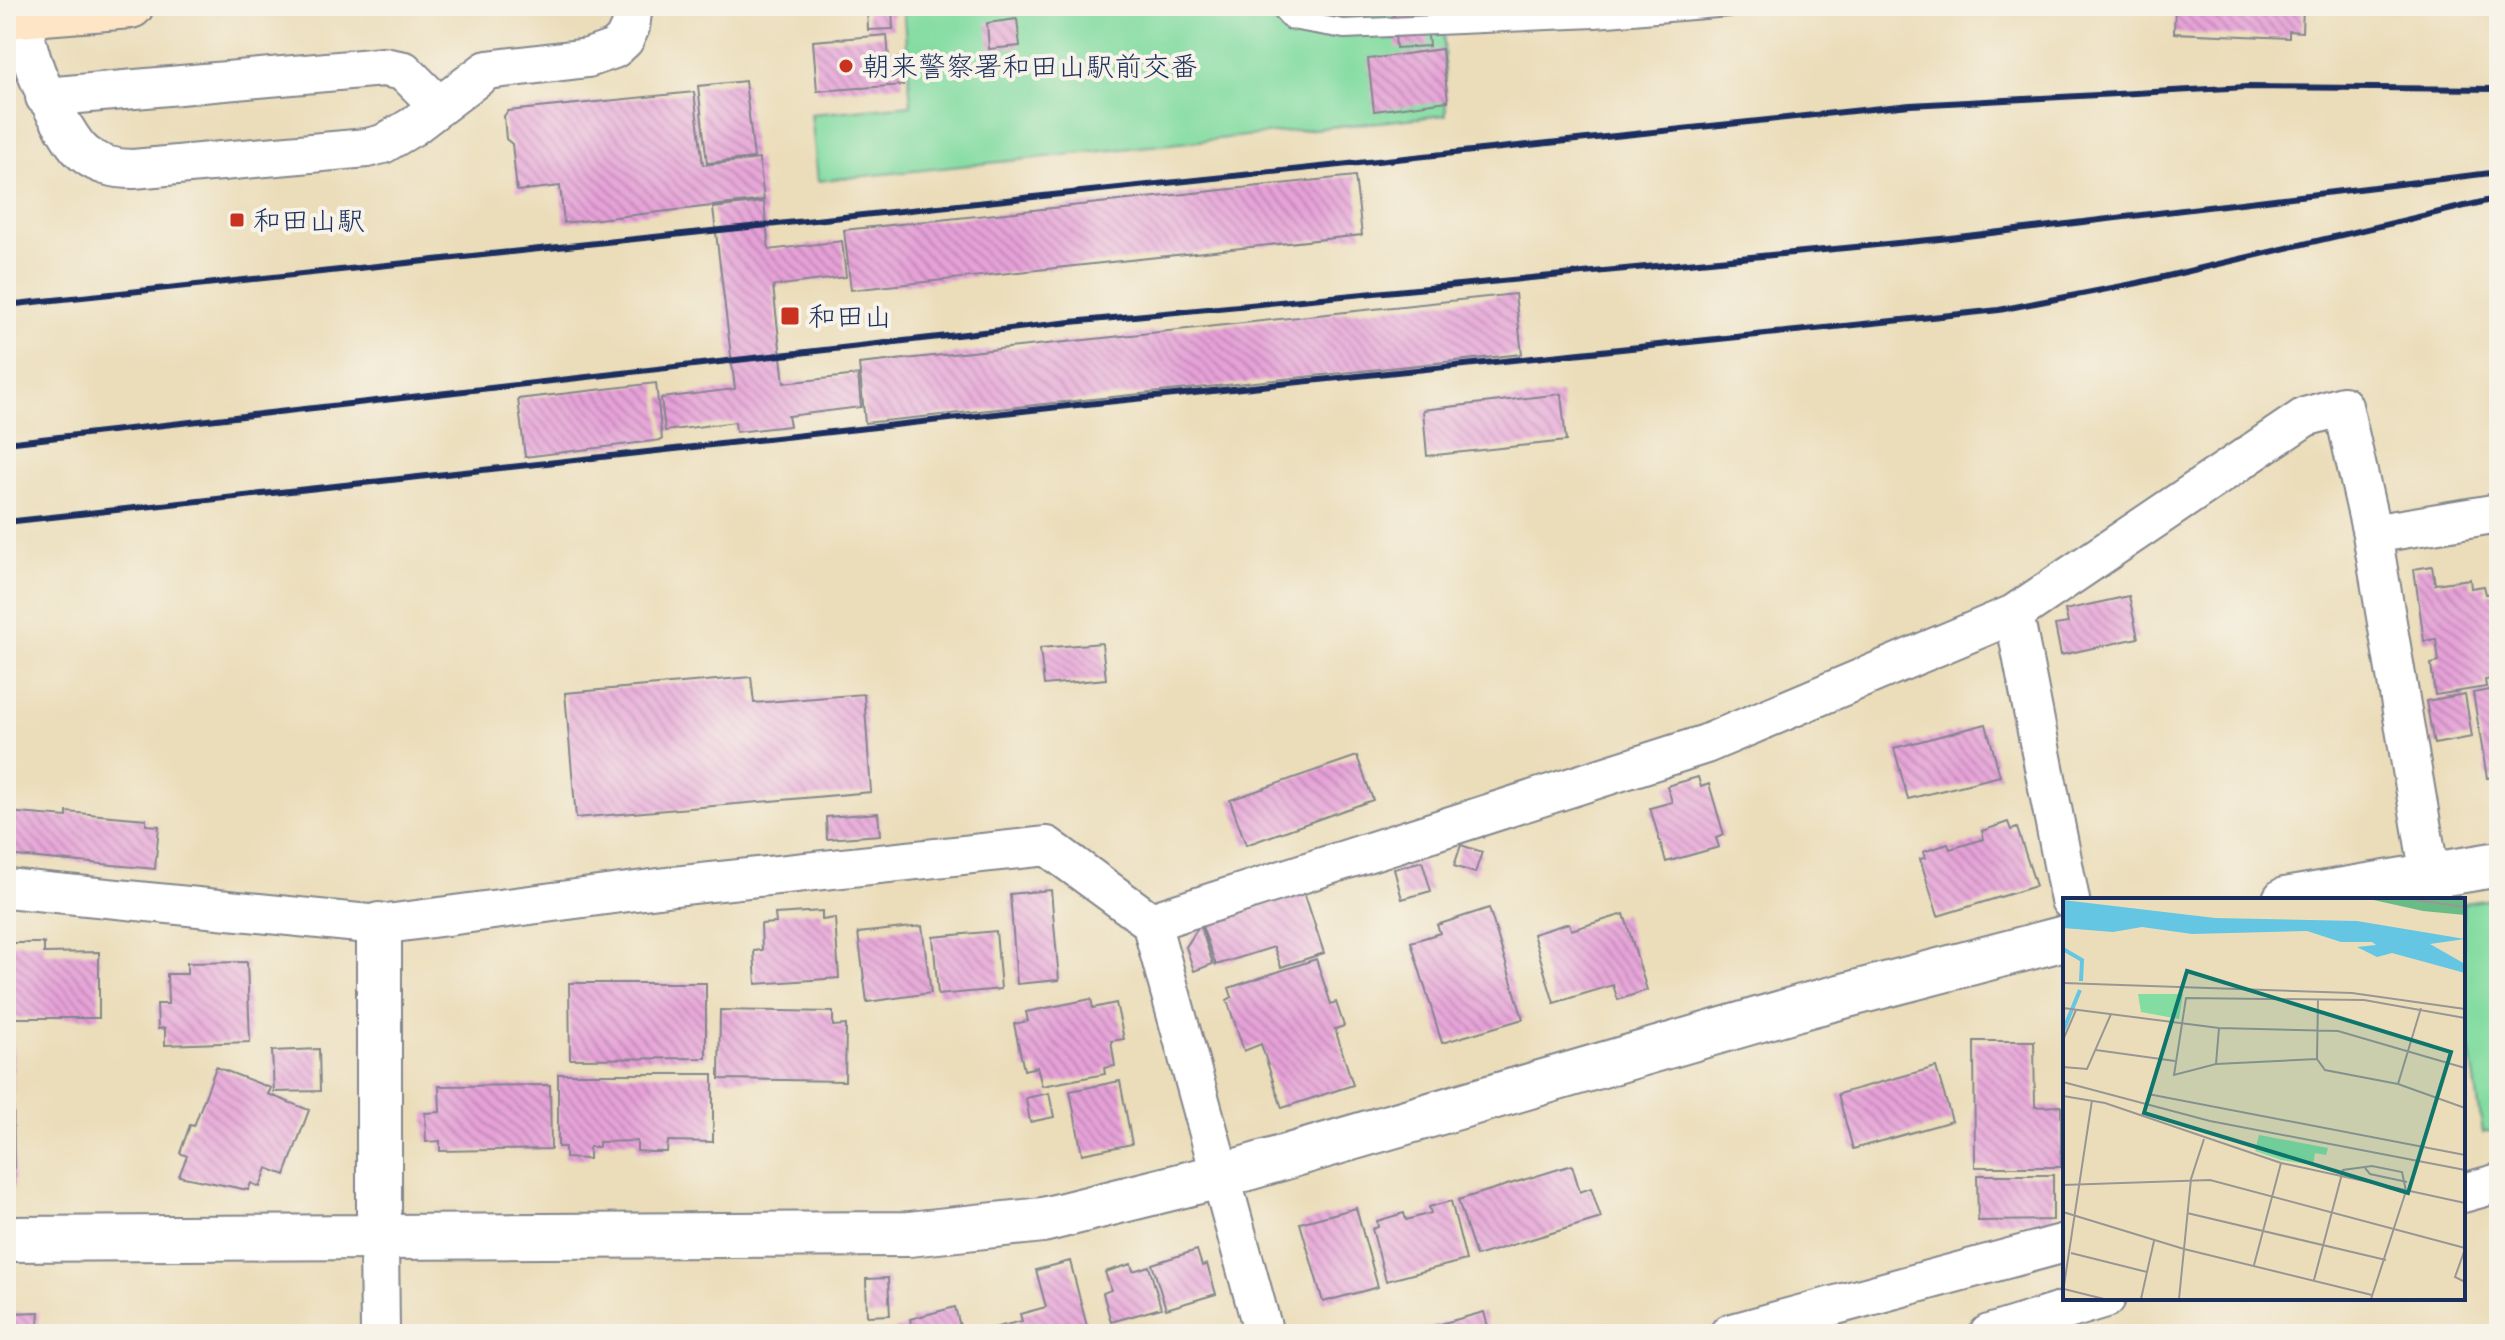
<svg xmlns="http://www.w3.org/2000/svg" width="2505" height="1340" font-family="'Playpen Sans','Klee One',sans-serif">
<defs>
<pattern id="building-back-hatch" width="6" height="6" patternUnits="userSpaceOnUse" patternTransform="scale(2)"><rect width="6" height="6" fill="#e6a1d7"/><path d="M-1 5l2 2M0 0l6 6M5-1l2 2" fill="none" stroke="#ba84b2"/></pattern>
</defs>
<rect width="100%" height="100%" fill="#f7f3e8"/>
<filter id="ink" filterUnits="userSpaceOnUse"><feTurbulence type="fractalNoise" baseFrequency=".0125" numOctaves="2"/><feDisplacementMap in="SourceGraphic" scale="16" xChannelSelector="R" yChannelSelector="G"/><feConvolveMatrix kernelMatrix="1 2 1 2 8 2 1 2 1" color-interpolation-filters="sRGB"/></filter>
<filter id="wash" filterUnits="userSpaceOnUse"><feTurbulence type="fractalNoise" baseFrequency=".006" numOctaves="4" result="noise"/><feDisplacementMap in="SourceGraphic" scale="32" xChannelSelector="R" yChannelSelector="G"/><feGaussianBlur stdDeviation="1.8" result="paint"/><feColorMatrix in="noise" values="0 0 0 0 0 0 0 0 0 0 0 0 0 0 0 0 0 1.4 0 .05"/><feComposite in="paint" operator="in"/></filter>
<g filter="url(#wash)">
<rect width="100%" height="100%" fill="#ebddb9"/>
<path fill="#83dca1" stroke="#4f8680" stroke-width="2" d="M903,6H1443L1446,115L818,181L811,114L911,105Z
M2499,898V1128L2483,1133L2463,1002V903Z"/>
<g id="blocks">
<path fill="url(#building-back-hatch)" d="M867,6H892L893,29L868,30Z
M1393,6H1425L1429,46L1396,48Z
M2175,6H2303L2302,32L2289,31V38L2174,33Z
M1017,19L1020,46L989,49L987,23Z
M887,35L889,59L901,58L903,85L817,91L813,41Z
M1442,49L1448,101L1374,111L1368,59Z
M745,81L754,158L707,163L698,86Z
M694,92L703,165L759,159L764,200L564,223L560,186L517,191L512,144L506,139L504,116L508,111Z
M1355,176L1362,235L851,290L844,230Z
M764,202L769,250L842,241L846,277L773,286L784,383L858,375L861,407L788,416L790,426L736,432L735,422L665,431L661,398L735,389L713,208Z
M1515,294L1522,354L865,423L859,364Z
M656,383L662,440L525,457L518,399Z
M1561,394L1566,441L1427,456L1423,410Z
M2432,566L2435,584L2470,579L2471,588L2484,586L2486,594L2499,592V678L2485,680L2486,687L2435,695L2431,664L2439,662L2436,639L2424,641L2414,569Z
M2129,596L2138,638L2061,655L2055,625L2068,623L2065,610Z
M1102,643L1106,679L1044,685L1040,648Z
M751,677L754,703L864,694L871,792L576,818L565,693Z
M2499,688V776L2487,778L2473,693Z
M2465,694L2472,737L2434,744L2426,701Z
M1986,724L2000,776L1908,799L1894,748Z
M1357,756L1373,800L1246,845L1230,800Z
M1698,777L1701,787L1709,784L1724,835L1716,838L1719,847L1666,862L1650,808L1672,802L1667,786Z
M6,812L67,817V812L146,819V825L159,826L155,869L6,855Z
M878,813L880,835L827,839L826,817Z
M2008,822L2011,830L2017,828L2036,886L1938,916L1920,859L1925,858L1923,852L1948,844L1950,849L1984,839L1982,831Z
M1461,845L1482,852L1475,873L1454,866Z
M1422,861L1431,891L1402,899L1394,869Z
M1051,890L1059,980L1017,984L1010,894Z
M1304,892L1324,953L1281,967L1274,947L1216,965L1202,926Z
M1489,908L1523,1019L1442,1043L1411,942L1440,933L1437,925Z
M822,911V920L835,918L839,978L756,984L754,951L762,950L761,924L776,923L775,914Z
M1624,914L1647,990L1618,1000L1613,985L1554,1003L1533,934L1569,923L1571,930Z
M1200,925L1213,964L1194,971L1186,947Z
M922,926L931,993L867,1002L858,933Z
M996,931L1001,989L938,995L933,937Z
M6,943H44V953L99,952V1018H6Z
M1316,959L1331,1004L1336,1002L1344,1026L1335,1029L1353,1085L1282,1108L1261,1044L1244,1051L1227,1000L1232,997L1229,988Z
M247,962L250,1042L165,1045V1028L158,1029L157,1004H168L167,974H187V963Z
M569,983H706V1058L570,1059Z
M1091,999L1093,1008L1116,1003L1124,1039L1111,1041L1115,1066L1104,1068L1105,1074L1042,1086L1037,1067L1024,1070L1014,1024L1028,1021L1026,1012Z
M720,1010L833,1012V1026L846,1025L845,1081L719,1079Z
M1974,1041H2034L2035,1107L2061,1106V1167H1975Z
M6,1045H13L14,1189H6Z
M319,1049L320,1091L274,1092L272,1051Z
M216,1067L271,1088L268,1094L309,1110L285,1175L267,1168L260,1187L251,1183L248,1190L179,1176L187,1156L180,1153L190,1125L194,1126Z
M1936,1067L1952,1121L1853,1149L1838,1094Z
M558,1074H713V1142L668,1141L667,1152H652L637,1151V1141L599,1142V1147H589V1159L565,1158V1147H558Z
M1120,1081L1132,1144L1082,1154L1070,1091Z
M550,1085L551,1149L440,1151V1141L426,1142L425,1113L440,1112L439,1086Z
M1049,1093L1054,1117L1030,1122L1026,1098Z
M1572,1165L1580,1192L1591,1188L1601,1218L1476,1256L1458,1200Z
M1977,1175H2053V1220L1978,1221Z
M1451,1201L1466,1260L1386,1281L1372,1229L1378,1227L1377,1221L1404,1213L1406,1220L1431,1213L1429,1207Z
M1356,1208L1378,1287L1323,1302L1300,1223Z
M1197,1250L1202,1266L1207,1264L1216,1294L1166,1309L1152,1264Z
M1070,1261L1089,1334H990L989,1329L1022,1321L1020,1314L1046,1307L1036,1270Z
M1131,1264L1133,1271L1149,1266L1161,1308L1111,1322L1103,1293L1111,1290L1105,1272Z
M888,1278L890,1315L867,1316L866,1279Z
M955,1307L962,1334H880L911,1325L910,1319Z
M39,1312L38,1329H73V1334H6V1323H10L11,1313Z
M1484,1312L1490,1334H1407V1333Z"/>
</g>
</g>
<g filter="url(#ink)">
<use href="#blocks" fill-opacity="0" stroke="#83868c" stroke-width="2"/>
<g fill="none" stroke-linecap="round" stroke-linejoin="round">
<defs>
<path id="service" d="M1278,6L1291,20L1344,29L1595,18L1741,6"/>
<path id="minor" d="M22,15C27,56 41,90 63,125C69,135 76,148 86,155C100,166 115,169 133,169L367,148L383,144L412,127L487,70L588,58L614,49L624,40L630,27L633,6
M45,97L383,67L404,71L439,106
M2372,534L2499,513
M2014,614L2070,900
M6,888L379,925L674,886L1047,846L1151,922L1264,1334
M1151,922L1706,744L2014,614L2305,417L2343,406L2372,534L2430,876L2431,900
M2463,1193L2499,1183
M379,1237L380,1334
M1729,1334L2065,1243
M1989,1334L2106,1298"/>
<path id="tertiary" d="M2285,900L2499,864
M379,925V1237
M6,1239L909,1234L1043,1220L1220,1176L1809,1005L2065,938"/>
<path id="secondary" d="M6,16L131,6"/>
</defs>
<use href="#service" stroke="#83868c" stroke-width="22"/>
<use href="#minor" stroke="#83868c" stroke-width="42"/>
<use href="#tertiary" stroke="#83868c" stroke-width="48"/>
<use href="#secondary" stroke="#83868c" stroke-width="48"/>
<use href="#service" stroke="#fff" stroke-width="18"/>
<use href="#minor" stroke="#fff" stroke-width="38"/>
<use href="#tertiary" stroke="#fff" stroke-width="44"/>
<use href="#secondary" stroke="#fde5c5" stroke-width="44"/>
<path stroke="#1b2f5e" stroke-width="6" d="M6,305L1910,105L2247,87L2499,89
M6,443L1071,322L1950,238L2499,172
M6,522L1077,405L1999,310L2138,283L2499,198"/>
</g>
</g>
<g fill="#c8321e" stroke="#f7f3e8" stroke-width="3">
<circle cx="846" cy="66" r="8"/>
<rect x="229" y="212" width="16" height="16" rx="4"/>
<rect x="780" y="306" width="20" height="20" rx="4"/>
</g>
<g text-anchor="middle" stroke-width="8" stroke-linejoin="round" paint-order="stroke">
<g font-size="28" fill="#1b2f5e" stroke="#f7f3e8" text-anchor="start">
<text x="862" y="76">朝来警察署和田山駅前交番</text>
<text x="253" y="230">和田山駅</text>
<text x="808" y="326">和田山</text>
</g>
</g>
<g transform="translate(2063 898)">
<rect width="402" height="402" fill="#ebddb9"/>
<path d="M306,1H402V17L360,13Z" fill="#6abc87"/>
<path d="M75,96H120L116,121L78,114ZM196,237L265,250L263,257L252,255L250,267L218,262L192,253Z" fill="#83dca1"/>
<path d="M0,2L152,20L294,23L402,41L367,46L402,66V75L329,55L314,59L294,49L313,47L309,44H278L244,33L129,36L79,29L50,34L0,30Z" fill="#65c6e3"/>
<path fill="none" stroke="#65c6e3" stroke-width="4" d="M0,51L19,62L18,83M0,133L17,92"/>
<path fill="none" stroke="#989795" stroke-width="2" d="M347,1L402,9M0,85L289,95L402,111M255,101L254,161L262,172L335,186L402,210M0,110L156,130L275,133L402,170M0,142L13,112M33,152L112,163M254,161L153,166L111,177L123,100L301,102L402,120M153,166L156,130M0,169L24,171L48,116M0,184L147,223L402,272M335,186L358,110M85,196L402,257M0,198L42,205L218,265L402,305M302,270L307,276L344,284M0,287L147,282L402,350M0,314L121,351L309,397M124,315L323,362M402,351L392,379L402,384M8,355L84,374L78,401M191,367L218,265M84,374L91,343M251,382L280,272L309,268L339,274L343,293L308,401M1,391L41,401M0,394L29,202M116,401L128,281L141,241"/>
<path fill="#0f766e" fill-opacity="0.15" stroke="#0f766e" stroke-width="4" d="M124,73L388,154L345,295L81,215Z"/>
<rect width="402" height="402" fill="none" stroke="#1b2f5e" stroke-width="4"/>
</g>
<rect width="2505" height="1340" fill="none" stroke="#f7f3e8" stroke-width="32"/>
</svg>
